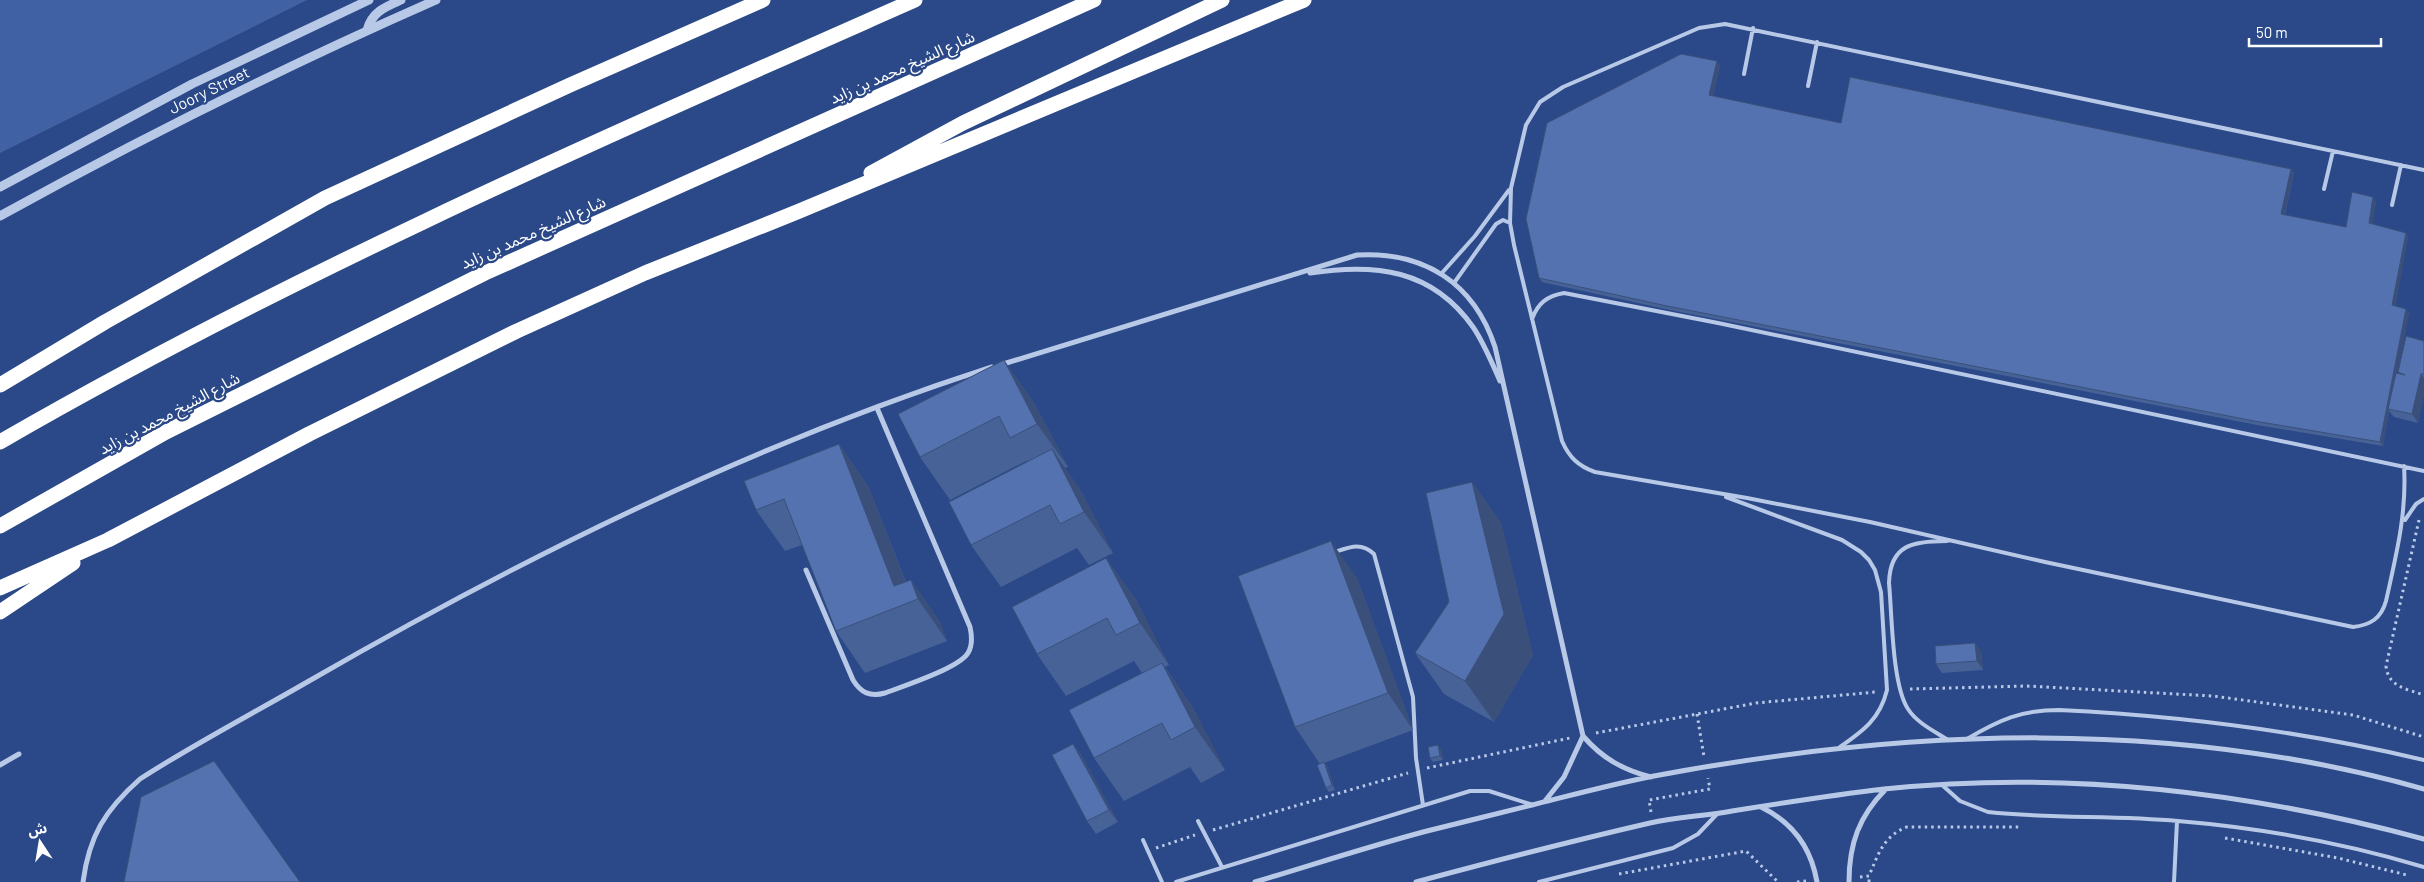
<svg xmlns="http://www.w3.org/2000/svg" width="2424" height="882" font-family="Barlow,'Noto Sans Arabic',sans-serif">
<rect width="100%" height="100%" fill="#2b4988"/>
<path fill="#4062a4" d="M0,0H307L0,153Z"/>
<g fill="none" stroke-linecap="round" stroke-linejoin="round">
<path stroke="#b8c9e8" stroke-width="3" stroke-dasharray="2.5 4" stroke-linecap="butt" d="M2419,520L2386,666C2388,687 2407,689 2424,695
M1910,689L2027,686L2213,696L2353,715L2424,737
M1697,714L1704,757
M1596,733L1756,703L1876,692
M1427,768L1570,738
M1651,812L1649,800L1710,789L1708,778
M1213,830L1408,773
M2225,838L2338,858L2407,875
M1156,848L1195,835
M1619,874L1746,851L1778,882
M1860,877L1869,876C1878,855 1883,836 1907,827H2022
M1797,882L1807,881
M1869,882V876"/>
<path stroke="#b8c9e8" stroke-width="4" d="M1744,74L1753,28
M1808,86L1817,42
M2324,189L2333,151
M2392,205L2401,165
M1441,274L1475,236L1509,190
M1454,283L1496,224L1503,220L1510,223
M1532,319C1538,303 1547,296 1564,293L1718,323L2424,471
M2404,466C2407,513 2396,556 2386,601C2381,619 2370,625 2353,627L2045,562L1870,522L1747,498L1595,472C1578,466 1569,457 1562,441L1514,245L1510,223L1511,188L1526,125L1540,102L1563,87L1699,28L1725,24L2424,170
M1726,497L1842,540L1861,552L1869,560L1875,570L1881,592L1887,690C1880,719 1863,731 1840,747
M2405,520L2416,504L2424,499
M1947,541C1914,541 1890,544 1889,583C1892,614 1892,685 1908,709C1917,723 1934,731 1948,740
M1335,552C1350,547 1361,542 1374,554L1413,697L1416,758L1423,805
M1967,739C1999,720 2021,710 2059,710C2184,716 2302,731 2424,760
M1942,785L1960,801L1988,812C2051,819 2115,815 2178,821C2261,828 2344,843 2424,867
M1198,821L1222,867
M1143,840L1162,882
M1176,882L1470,791H1489L1533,805
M1539,882L1673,848L1698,834L1717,814
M2174,882L2177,821"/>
<path stroke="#b8c9e8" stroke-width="5" d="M1310,273C1375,263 1432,269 1473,327C1484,343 1492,363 1500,381
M1000,365L1357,255C1424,251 1474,283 1495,347L1583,736C1602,758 1623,770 1651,777
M806,570L853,680C861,693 870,697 885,693C904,686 959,668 968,653C973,645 972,636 970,627L877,408
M0,765L19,754
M1545,801L1564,777L1583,736
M1761,807C1792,822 1811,847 1817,882
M83,882C89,836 105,810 140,779C194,744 252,714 309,681C526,556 752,444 992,367
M1255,882C1312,865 1370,846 1427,831C1462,822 1497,814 1532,805C1572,795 1613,784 1654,776C1909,728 2172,718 2424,789
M1416,882C1494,861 1572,841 1650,823C1677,817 1705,816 1732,811C1782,803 1833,795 1884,789C2066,770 2249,792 2424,839
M1849,882C1849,844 1859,816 1886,789"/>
<path stroke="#b8c9e8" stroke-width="9" d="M367,30C372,12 385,7 401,0
M0,187L192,84L369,0
M0,216C142,138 288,65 436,0"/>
<path stroke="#fff" stroke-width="15" d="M871,173L963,123L1222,0
M0,385L105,322L325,198L570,85L763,0
M0,442C294,272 605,137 915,0
M0,526L166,432L485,273L1094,0
M0,588L108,540L309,434L517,331L645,273L797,212L1304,0
M0,612L73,563"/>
</g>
<path fill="#476296" d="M1720,65L1713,96L1841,123L2291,169L2294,173L2285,215L2346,227L2376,201L2372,224L2406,233L2408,237L2395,306L2406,309L2409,313L2397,373H2399L2398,372L2424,341V395L2418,423L2394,417L2389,411L2383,446L2257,425L1670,310L1542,282L1539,278Z
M1004,360L1034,403L1068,467L1065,468L1081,491L1113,553L1089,565L1077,548L1001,587L971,545L1027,462L1026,461L950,500L920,457Z
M839,444L868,486L906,582L911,580L940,622L947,641L865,673L836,631L802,545L785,551L756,510Z
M1472,482L1501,523L1533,655L1494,722L1444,694L1415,653L1449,602Z
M1106,558L1136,600L1169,665L1165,667L1192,706L1225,770L1201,783L1190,767L1124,801L1094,758L1142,673L1134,661L1066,696L1037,654Z
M1357,578L1413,730L1324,763L1327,766L1335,790L1329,792L1326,788L1320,764L1295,727Z
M1981,651L1983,670L1942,673L1936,664Z
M1073,744L1082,756L1118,822L1096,834L1087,821Z
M1441,749L1443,760L1433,762L1430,758Z"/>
<path fill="#3a507a" d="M1717,61L1720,65L1712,99L1709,95Z
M2291,169L2294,173L2284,218L2281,214Z
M2373,197L2376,201L2372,228L2369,223Z
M2406,233L2408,237L2395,310L2392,305Z
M2406,309L2409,313L2390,410L2388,409L2389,411L2383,446L2380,442Z
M1004,360L1034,403L1068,467L1037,424Z
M2421,374L2424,378V395L2418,423L2412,414Z
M839,444L868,486L913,601L894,586Z
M1052,449L1081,491L1113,553L1084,512Z
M1472,482L1501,523L1533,655L1494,722L1465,681Z
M1331,541L1357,578L1413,730L1388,693Z
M1106,558L1136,600L1169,665L1140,623Z
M911,580L940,622L947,641L918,599Z
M1975,643L1981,651L1983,670L1977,661Z
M1162,663L1192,706L1225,770L1195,727Z
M1073,744L1082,756L1118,822L1109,810Z
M1438,745L1441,749L1443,760L1440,756Z
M1324,762L1327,766L1335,790L1332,785Z"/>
<path fill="#5372af" stroke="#3a507a" d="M1681,54L1717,61L1709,95L1841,123L1850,77L2291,169L2281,214L2346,227L2352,192L2373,197L2369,223L2406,233L2392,305L2406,309L2380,442L2254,421L1667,306L1539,278L1526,219L1547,123Z
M2406,336L2424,341V374H2421L2412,414L2388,409L2396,373L2405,375L2398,372Z
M1004,360L1037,424L1010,438L999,416L920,457L898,414Z
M839,444L894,586L911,580L918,599L836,631L784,499L756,510L744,481Z
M1052,449L1084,512L1060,524L1050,505L971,545L949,502Z
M1472,482L1504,614L1465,681L1415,653L1449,602L1426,493Z
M1331,541L1388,693L1295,727L1238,576Z
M1106,558L1140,623L1116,635L1107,618L1037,654L1012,607Z
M1975,643L1977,661L1936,664L1935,646Z
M1162,663L1195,727L1171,740L1162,723L1094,758L1069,710Z
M1073,744L1109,810L1087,821L1052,755Z
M1438,745L1440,756L1430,758L1428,747Z
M214,761L300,882H124L141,797Z
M1324,762L1332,785L1326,788L1317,765Z"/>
<g text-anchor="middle" stroke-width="4.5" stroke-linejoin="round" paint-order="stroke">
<g font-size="16" fill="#fff" stroke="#2b4988">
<text transform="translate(902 67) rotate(-24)" y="6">شارع الشيخ محمد بن زايد</text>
<text transform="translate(209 90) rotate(-26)" y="6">Joory Street</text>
<text transform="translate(533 232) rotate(-24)" y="6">شارع الشيخ محمد بن زايد</text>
<text transform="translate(169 413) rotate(-28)" y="6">شارع الشيخ محمد بن زايد</text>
</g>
</g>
<g transform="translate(40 842) rotate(348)" stroke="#2b4988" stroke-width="4" paint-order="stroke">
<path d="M0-4L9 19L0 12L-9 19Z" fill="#ffffff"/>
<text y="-8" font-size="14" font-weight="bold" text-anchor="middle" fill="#ffffff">ش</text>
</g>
<path d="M2249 38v8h132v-8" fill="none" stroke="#ffffff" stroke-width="2.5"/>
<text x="2256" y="38" font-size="15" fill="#ffffff" stroke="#2b4988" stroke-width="4" paint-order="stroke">50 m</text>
</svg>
